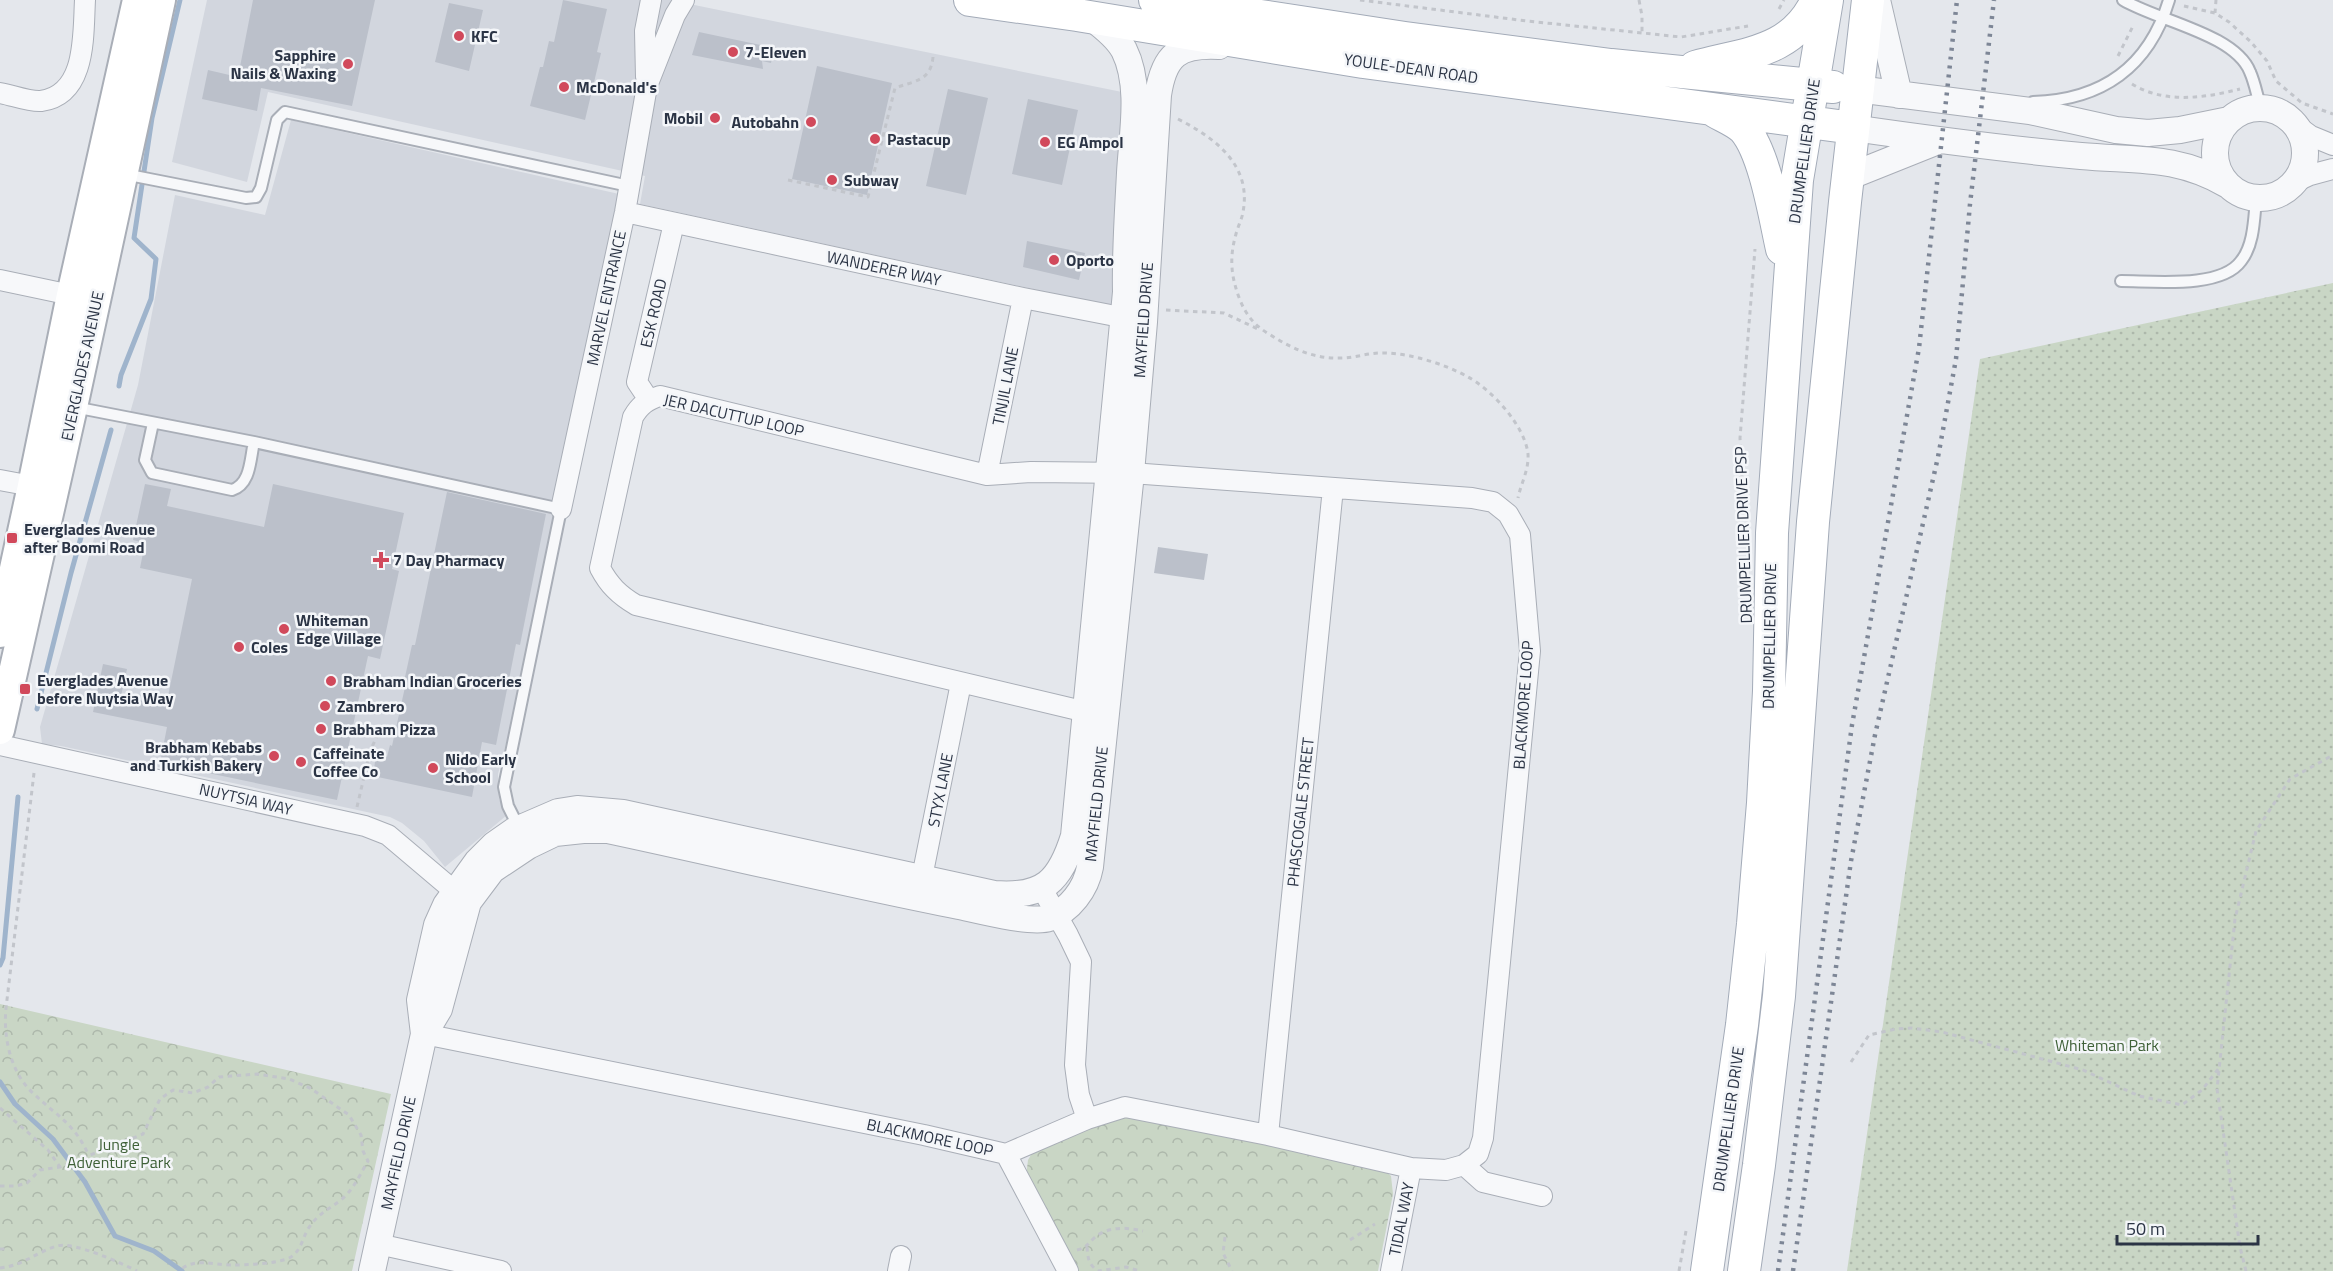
<svg xmlns="http://www.w3.org/2000/svg" width="2333" height="1271" font-family="'Titillium Web',sans-serif">
<defs>
<pattern id="grass-dots" width="8" height="8" patternUnits="userSpaceOnUse" patternTransform="scale(1.5)"><rect width="8" height="8" fill="#c9d6c5"/><path d="M2 2h.1M6 6h.1" fill="none" stroke="#adb8ab" stroke-width="1.8" stroke-linecap="round"/></pattern>
<pattern id="park-crowns" width="20" height="18" patternUnits="userSpaceOnUse" patternTransform="scale(1.5)"><rect width="20" height="18" fill="#c9d6c5"/><path d="M2 6a3 3 0 1 1 6 0M12 15a3 3 0 1 1 6 0" fill="none" stroke="#adb8ab"/></pattern>
</defs>
<rect width="100%" height="100%" fill="#e4e7ec"/>
<path fill="#d2d6de" d="M207,0H670L1122,92L1116,307L640,204L645,176L268,92L247,182L172,162Z
M291,120L619,194L576,479L498,774L499,799L507,815L445,867L424,841L402,823L390,817L61,746L42,744L40,727L138,385L175,195L265,215Z"/>
<path fill="url(#grass-dots)" d="M2333,283V1271H1847L1980,359Z"/>
<path fill="url(#park-crowns)" d="M0,1004L391,1094L352,1271H0Z
M1110,1113L1379,1165L1391,1176L1393,1194L1378,1271H1075L1026,1177L1028,1160L1036,1146Z"/>
<g fill="none" stroke-linecap="round" stroke-linejoin="round">
<path stroke="#9fb4cc" stroke-width="5" d="M119,386L121,375L151,299L156,259L134,238L152,118L180,0
M37,709L71,573L111,430
M0,965L3,958L18,797
M0,1082L15,1104L53,1139L85,1182L115,1236L154,1251L182,1271"/>
</g>
<path fill="#bbc0ca" d="M253,0H375L352,106L261,88L257,111L202,99L208,70L238,77Z
M563,0L607,9L597,52L601,53L585,120L530,106L540,67H543L549,41L554,42Z
M449,3L483,10L469,71L435,62Z
M699,32L774,48L771,63L762,61L763,69L692,55Z
M817,66L892,83L867,195L792,179Z
M948,89L988,98L966,195L926,186Z
M1028,99L1078,110L1062,185L1012,174Z
M1027,241L1085,253L1079,280L1023,267Z
M145,484L171,489L167,506L264,527L273,484L404,513L392,569L399,571L380,659L368,656L337,800L160,763L167,727L93,712L103,664L127,669L121,696L166,706L192,579L140,568L145,543L133,540Z
M447,492L546,514L520,645L516,644L496,745L482,742L472,797L373,776L376,755L387,757L390,745L392,746L407,678L405,677L412,645H415Z
M1158,547L1208,554L1204,580L1154,573Z"/>
<g fill="none" stroke-linecap="round" stroke-linejoin="round">
<defs>
<path id="service" d="M2123,0C2158,21 2235,34 2250,72C2255,83 2257,96 2261,108
M2033,102C2102,100 2149,67 2169,0
M124,174L246,198L256,197L261,188L277,120L285,112L629,186
M2121,281C2153,281 2221,289 2241,261C2254,245 2254,219 2256,199
M74,407L254,442L561,509L504,787L508,806L520,830
M153,423L145,460L152,473L232,490C251,484 250,459 254,442"/>
<path id="minor" d="M646,77L645,31L651,0
M0,93C12,95 29,102 41,101C87,95 83,34 85,0
M2296,125L2311,136L2333,145
M2295,182L2310,175L2333,169
M625,212L1023,298L1136,320
M0,280L71,295
M649,400L637,382L674,223
M987,475L1023,298
M0,480L32,486
M561,509L625,212L647,86L675,15L684,0
M0,745L365,826L388,835L466,901
M1041,887L1068,935L1081,962L1075,1065L1079,1095L1087,1119
M919,892L961,683
M424,1034L924,1135L1006,1154L1087,1119L1125,1107L1268,1135L1411,1168L1446,1170L1464,1165L1478,1154L1483,1138L1530,651L1520,535L1508,514L1493,502L1472,498L1131,473L1031,472L987,475L660,396C647,400 640,405 633,417L600,568C609,585 619,595 636,605L1099,715
M1268,1135L1333,488
M1006,1154L1068,1271
M1464,1165L1483,1182L1542,1196
M378,1244L501,1271
M898,1271L901,1256
M1391,1271L1411,1168"/>
<path id="tertiary" d="M1877,0L1899,95
M1857,89L2030,111L2116,130L2148,133L2180,130L2229,120
M2215 153a45 45 0 1 1 90 0a45 45 0 1 1-90 0Z
M1853,128C1929,139 2005,149 2081,156C2137,161 2176,155 2228,185
M1848,177L1938,141
M424,1034L420,1000L437,925L446,905L477,862L494,845L514,831L558,812L577,809L623,813L994,894C1044,898 1060,881 1074,836L1126,292C1125,253 1128,213 1130,173C1132,135 1142,86 1124,50C1117,37 1104,27 1092,18
M372,1271L424,1034L439,1009L468,902L492,870L528,846L555,833L583,830H608C725,855 842,883 959,906C978,910 1032,924 1049,918C1070,910 1086,889 1090,867L1131,473L1144,322L1158,95C1164,55 1178,44 1219,46"/>
<path id="secondary" d="M0,633L32,486L71,295L137,0
M0,730L73,407L161,0"/>
<path id="primary" d="M970,0L1077,15L1363,62L1853,128
M1155,0L1405,38L1611,65L1833,87
M1695,67C1745,53 1793,53 1817,0
M1716,112C1725,117 1737,122 1744,129C1765,153 1775,218 1782,249
M1707,1271L1742,1025L1753,924L1763,803L1769,691L1772,533L1797,180L1827,0
M1744,1271L1759,1165L1779,996L1813,522L1845,202L1868,0"/>
</defs>
<use href="#service" stroke="#a9aeb7" stroke-width="14"/>
<use href="#minor" stroke="#a9aeb7" stroke-width="22"/>
<use href="#tertiary" stroke="#a9aeb7" stroke-width="28"/>
<use href="#secondary" stroke="#a9aeb7" stroke-width="32"/>
<use href="#primary" stroke="#a3abb8" stroke-width="34"/>
<path stroke="#c2c5cb" stroke-width="3" stroke-dasharray="4.5 4.5" stroke-linecap="butt" d="M1360,0L1527,21L1681,37L1748,26
M1639,0L1642,16V34
M2184,6L2215,13L2229,22L2251,42L2267,61L2276,81L2302,103L2333,114
M1779,9L1784,0
M2215,13L2216,0
M2118,56L2134,24
M2132,84C2164,104 2205,98 2240,89
M1178,119C1215,138 1252,165 1243,212C1242,219 1238,226 1236,234C1229,258 1231,277 1240,300C1246,315 1255,326 1269,334C1291,348 1313,359 1340,358C1356,358 1370,352 1386,353C1412,354 1445,364 1468,377C1492,390 1525,426 1528,454C1529,470 1521,483 1518,498
M788,180L868,197L895,88C914,81 931,81 933,57
M1166,310L1224,313L1260,330
M1745,539L1740,438L1755,249
M34,773L6,1008C3,1038 11,1074 34,1094C58,1117 75,1124 89,1156
M357,807L370,751L382,726
M1851,1062L1869,1035L1896,1029L1912,1028L1942,1032L2083,1070L2139,1096L2182,1105L2202,1090L2219,1068
M0,1108L48,1150L60,1167
M0,1186H16L27,1183L40,1170L60,1167L143,1134L160,1099L173,1090L193,1093L208,1087L219,1077L257,1074L289,1079L310,1088L349,1115L361,1135L363,1151L368,1161C361,1173 353,1190 342,1199C330,1209 320,1212 310,1226C303,1235 302,1250 291,1257C279,1264 246,1265 231,1265C212,1265 194,1257 179,1271
M1225,1237L1223,1253L1232,1271
M1350,1240L1375,1224
M1087,1247C1088,1258 1088,1264 1098,1271L1126,1267L1140,1271
M0,1249H9
M1077,1250C1086,1248 1087,1245 1093,1239C1107,1226 1126,1227 1143,1231
M0,1268C25,1265 34,1253 57,1246C73,1241 121,1263 137,1271
M1679,1271L1686,1231
M2246,1271L2240,1247L2217,1089L2235,919L2256,831L2290,779L2333,755"/>
<use href="#service" stroke="#f7f8fa" stroke-width="10"/>
<use href="#minor" stroke="#f7f8fa" stroke-width="20"/>
<use href="#tertiary" stroke="#f7f8fa" stroke-width="26"/>
<use href="#secondary" stroke="#fff" stroke-width="28"/>
<use href="#primary" stroke="#fff" stroke-width="32"/>
<path stroke="#7d8696" stroke-width="4.5" stroke-dasharray="3 6" stroke-linecap="butt" d="M1778,1271L1852,725L1919,348L1957,0
M1793,1271L1851,861L1875,735L1938,457L1956,359L1970,204L1994,0"/>
</g>
<g fill="#d1495b" stroke="#f4f6f9" stroke-width="2">
<circle cx="459" cy="36" r="6"/>
<circle cx="733" cy="52" r="6"/>
<circle cx="348" cy="64" r="6"/>
<circle cx="564" cy="87" r="6"/>
<circle cx="715" cy="118" r="6"/>
<circle cx="811" cy="122" r="6"/>
<circle cx="875" cy="139" r="6"/>
<circle cx="1045" cy="142" r="6"/>
<circle cx="832" cy="180" r="6"/>
<circle cx="1054" cy="260" r="6"/>
<rect x="6" y="532" width="12" height="12" rx="3"/>
<path d="M378 551h6v6h6v6h-6v6h-6v-6h-6v-6h6z"/>
<circle cx="284" cy="629" r="6"/>
<circle cx="239" cy="647" r="6"/>
<circle cx="331" cy="681" r="6"/>
<rect x="19" y="683" width="12" height="12" rx="3"/>
<circle cx="325" cy="706" r="6"/>
<circle cx="321" cy="729" r="6"/>
<circle cx="274" cy="756" r="6"/>
<circle cx="301" cy="762" r="6"/>
<circle cx="433" cy="768" r="6"/>
</g>
<g text-anchor="middle" stroke-width="5" stroke-linejoin="round" paint-order="stroke">
<g font-size="16" font-weight="bold" fill="#2b3445" stroke="#f4f6f9" text-anchor="start">
<text x="471" y="42">KFC</text>
<text x="745" y="58">7-Eleven</text>
<text x="336" y="61" text-anchor="end">Sapphire<tspan x="336" dy="18">Nails &amp; Waxing</tspan></text>
<text x="576" y="93">McDonald's</text>
<text x="703" y="124" text-anchor="end">Mobil</text>
<text x="799" y="128" text-anchor="end">Autobahn</text>
<text x="887" y="145">Pastacup</text>
<text x="1057" y="148">EG Ampol</text>
<text x="844" y="186">Subway</text>
<text x="1066" y="266">Oporto</text>
<text x="24" y="535">Everglades Avenue<tspan x="24" dy="18">after Boomi Road</tspan></text>
<text x="393" y="566">7 Day Pharmacy</text>
<text x="296" y="626">Whiteman<tspan x="296" dy="18">Edge Village</tspan></text>
<text x="251" y="653">Coles</text>
<text x="37" y="686">Everglades Avenue<tspan x="37" dy="18">before Nuytsia Way</tspan></text>
<text x="343" y="687">Brabham Indian Groceries</text>
<text x="337" y="712">Zambrero</text>
<text x="333" y="735">Brabham Pizza</text>
<text x="262" y="753" text-anchor="end">Brabham Kebabs<tspan x="262" dy="18">and Turkish Bakery</tspan></text>
<text x="313" y="759">Caffeinate<tspan x="313" dy="18">Coffee Co</tspan></text>
<text x="445" y="765">Nido Early<tspan x="445" dy="18">School</tspan></text>
</g>
<g font-size="16" fill="#2b3445" stroke="#f4f6f9">
<text transform="translate(1411 68) rotate(8)" y="6">YOULE-DEAN ROAD</text>
<text transform="translate(1804 151) rotate(-82)" y="6">DRUMPELLIER DRIVE</text>
<text transform="translate(884 268) rotate(12)" y="6">WANDERER WAY</text>
<text transform="translate(606 298) rotate(-78)" y="6">MARVEL ENTRANCE</text>
<text transform="translate(653 313) rotate(-77)" y="6">ESK ROAD</text>
<text transform="translate(1143 320) rotate(-86)" y="6">MAYFIELD DRIVE</text>
<text transform="translate(82 366) rotate(-78)" y="6">EVERGLADES AVENUE</text>
<text transform="translate(1005 386) rotate(-79)" y="6">TINJIL LANE</text>
<text transform="translate(734 415) rotate(13)" y="6">JER DACUTTUP LOOP</text>
<text transform="translate(1743 535) rotate(-92)" y="6">DRUMPELLIER DRIVE PSP</text>
<text transform="translate(1769 636) rotate(-89)" y="6">DRUMPELLIER DRIVE</text>
<text transform="translate(1523 705) rotate(-86)" y="6">BLACKMORE LOOP</text>
<text transform="translate(940 790) rotate(-79)" y="6">STYX LANE</text>
<text transform="translate(246 799) rotate(13)" y="6">NUYTSIA WAY</text>
<text transform="translate(1096 804) rotate(-84)" y="6">MAYFIELD DRIVE</text>
<text transform="translate(1300 812) rotate(-84)" y="6">PHASCOGALE STREET</text>
<text transform="translate(1728 1119) rotate(-82)" y="6">DRUMPELLIER DRIVE</text>
<text transform="translate(930 1137) rotate(12)" y="6">BLACKMORE LOOP</text>
<text transform="translate(398 1153) rotate(-78)" y="6">MAYFIELD DRIVE</text>
<text transform="translate(1401 1219) rotate(-79)" y="6">TIDAL WAY</text>
</g>
<g font-size="16" fill="#3f6138" stroke="#f4f6f9">
<text x="2107" y="1051">Whiteman Park</text>
<text x="119" y="1150">Jungle<tspan x="119" dy="18">Adventure Park</tspan></text>
</g>
</g>
<path d="M2117 1235v9h141v-9" fill="none" stroke="#2b3445" stroke-width="3"/>
<text x="2126" y="1235" font-size="18" fill="#2b3445" stroke="#f4f6f9" stroke-width="4.5" paint-order="stroke">50 m</text>
</svg>
